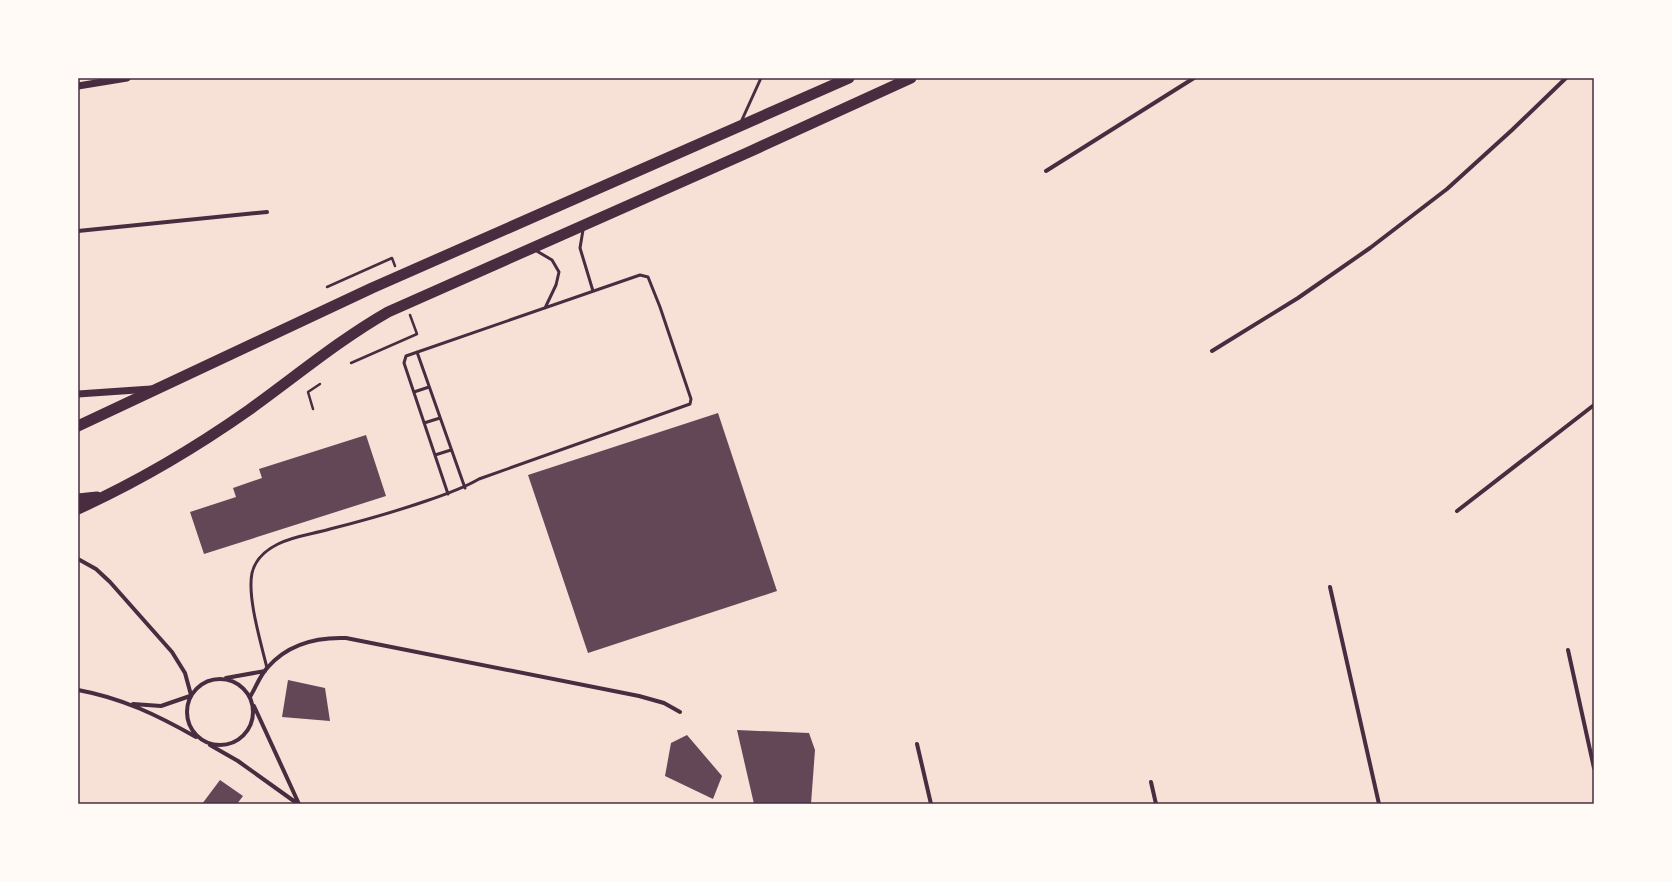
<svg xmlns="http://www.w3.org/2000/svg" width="1672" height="882" font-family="'Titillium Web',sans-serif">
<rect width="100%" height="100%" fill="#f7e1d7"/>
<path fill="#644757" d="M718,413L777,591L588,653L528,475Z
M366,435L386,496L204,554L190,512L236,497L233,488L262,478L259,469Z
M288,680L325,688L330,721L282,717Z
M737,730L809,733L815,750L811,804H754Z
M687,735L722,776L713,799L665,776L671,743Z
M220,780L243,796L237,804H202Z"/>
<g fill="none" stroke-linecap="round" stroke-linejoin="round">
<path stroke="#4a2c40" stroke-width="2.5" d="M327,287L392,258L395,266
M351,363L417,334L410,315
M313,409L308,392L320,384"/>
<path stroke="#4a2c40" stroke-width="3" d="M741,122L761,78
M583,230L580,248L593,291
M535,250L552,260L559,272L556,285L545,308
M417,352L465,488
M414,392L429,387
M424,423L440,418
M435,455L451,450
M267,668C261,643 247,597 252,573C255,560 266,550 278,544C293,536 313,534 330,529C362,521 394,512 426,501C444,495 462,489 479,479L690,404L691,399L660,307L648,277L640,275L406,356L404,363L448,494"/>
<path stroke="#4a2c40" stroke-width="4" d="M1046,171L1194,78
M78,231L267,212
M1212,351L1298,298L1370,248L1447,189L1512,130L1566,78
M1457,511L1594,405
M78,559L96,569L110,582L172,652L185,673L191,695
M1330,587L1379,804
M1568,650L1594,768
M226,678L265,671
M187 712a33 33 0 1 1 66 0a33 33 0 1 1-66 0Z
M78,690C122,698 157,715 196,737
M250,697C256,687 260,675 268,667C288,644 316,637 346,638L639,696L664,703L680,712
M133,704L161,706L190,696
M254,706L299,804
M917,744L931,804
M210,745L238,761L298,804
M1151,782L1156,804"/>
<path stroke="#4a2c40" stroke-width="7" d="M78,86L127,78
M78,394L151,389"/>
<path stroke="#4a2c40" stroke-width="11" d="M78,426L372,288L849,78
M78,499L97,497
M78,509C137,482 195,448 249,410C295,377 339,340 388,312L749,152L911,78"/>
</g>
<rect width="1672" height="882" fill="none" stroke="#fffaf5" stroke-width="158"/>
<rect x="79" y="79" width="1514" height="724" fill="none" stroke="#4a2c40" stroke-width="1.5"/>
</svg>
